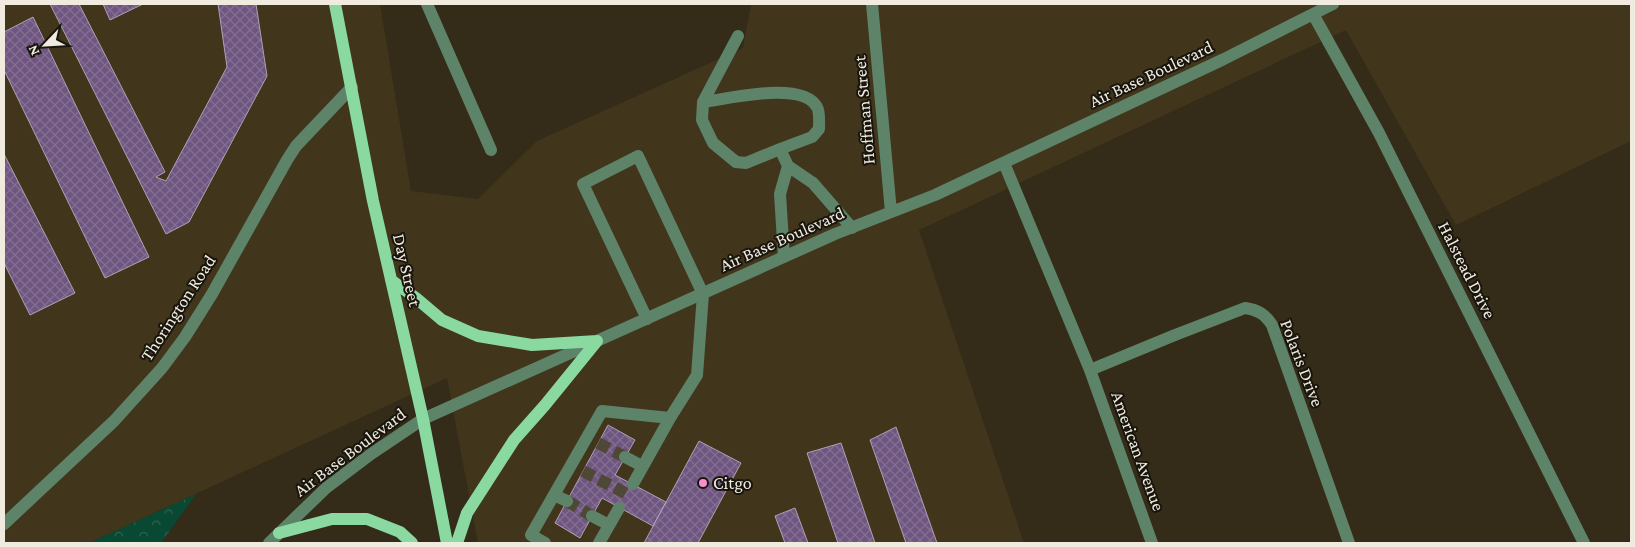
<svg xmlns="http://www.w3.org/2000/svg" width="1635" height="547" font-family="'Crimson Pro',serif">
<defs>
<pattern id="forest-crowns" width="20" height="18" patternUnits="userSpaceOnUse" patternTransform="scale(1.25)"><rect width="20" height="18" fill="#094833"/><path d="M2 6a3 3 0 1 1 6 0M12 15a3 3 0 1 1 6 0" fill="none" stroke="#2d6350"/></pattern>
<pattern id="building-cross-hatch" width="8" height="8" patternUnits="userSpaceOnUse" patternTransform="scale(1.25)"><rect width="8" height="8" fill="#6f5681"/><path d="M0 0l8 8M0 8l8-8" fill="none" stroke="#846e92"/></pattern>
</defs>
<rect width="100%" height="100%" fill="#342c19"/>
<path fill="#41351c" d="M4,4H380L411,191L478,199L537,141L743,48L751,4H1631V141L1456,225L1346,30L919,230L1024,543H478L447,378L89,543H4Z"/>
<path fill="url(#forest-crowns)" d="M196,494L161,543H89Z"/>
<path fill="url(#building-cross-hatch)" stroke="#ada1b6" d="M50,4H79L165,172L156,177L166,181L227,67L218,4H256L267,76L189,222L166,234Z
M103,4H143L110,20Z
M33,17L149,257L105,278L4,70V32Z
M4,154L75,293L30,315L4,263Z
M608,425L635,440L615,475L666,502L653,526L602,498L580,538L555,523Z
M896,427L937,543H906L870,440Z
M699,441L741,463L698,543H644Z
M841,443L875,543H838L807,453Z
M795,508L808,543H785L775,516Z"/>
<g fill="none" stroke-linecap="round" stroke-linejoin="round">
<path stroke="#504837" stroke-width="12" stroke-dasharray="12 6" stroke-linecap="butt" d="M598,443L625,457
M583,471L627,494
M567,501L592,516"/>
<path stroke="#5d8368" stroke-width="12" d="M427,4L491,150
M872,4L891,212
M1313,14L1379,133L1584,543
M738,36L703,102L702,120L713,143L736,162L746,163L780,149L788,166
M703,102C728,99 802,80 817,107C820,112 819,123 819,129L812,137L780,149
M1004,163L1090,370L1152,543
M784,257L780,194L788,166L813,183L852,228
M1090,370L1175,335L1245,308C1258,310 1265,314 1272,325L1349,543
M625,457L642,466
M633,484L670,418L697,375L703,294L638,156L583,184L647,319
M554,495L567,501
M592,516L609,525
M4,524L114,421L162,368L185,337L212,294L287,160L296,146L352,87
M269,543L326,488L371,454L423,419L835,234L935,195L1224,59L1333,4
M545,543L531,535L602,411L670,418
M599,543L619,508"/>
<path stroke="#89d9a1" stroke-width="12" d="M335,4L373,201L423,419L447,543
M391,280L416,298L442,320L478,336L532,345L597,341
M279,533L332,519H367L400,532L412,543
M457,543L467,513L514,440L545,405L597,341"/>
</g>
<circle fill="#f790cd" stroke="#18150d" stroke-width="2" cx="703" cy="483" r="5"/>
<g text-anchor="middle" stroke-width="4" stroke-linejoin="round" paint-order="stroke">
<g font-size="18" fill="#f0eadf" stroke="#18150d">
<text transform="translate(1151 74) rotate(-25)" y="6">Air Base Boulevard</text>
<text transform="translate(864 110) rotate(-95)" y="6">Hoffman Street</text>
<text transform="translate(782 239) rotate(-24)" y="6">Air Base Boulevard</text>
<text transform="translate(407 270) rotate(77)" y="6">Day Street</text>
<text transform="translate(1467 270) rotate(63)" y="6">Halstead Drive</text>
<text transform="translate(178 308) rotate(-57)" y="6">Thorington Road</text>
<text transform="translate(1302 363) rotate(69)" y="6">Polaris Drive</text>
<text transform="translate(1138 451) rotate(70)" y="6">American Avenue</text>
<text transform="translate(350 452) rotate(-37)" y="6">Air Base Boulevard</text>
</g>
<g font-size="18" fill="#f0eadf" stroke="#18150d" text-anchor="start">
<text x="713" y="489">Citgo</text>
</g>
</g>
<rect width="1635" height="547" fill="none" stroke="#f0eadf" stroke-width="10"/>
<g transform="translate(45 45) rotate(245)" stroke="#18150d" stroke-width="4" paint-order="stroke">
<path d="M0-4L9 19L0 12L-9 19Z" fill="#f0eadf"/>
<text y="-8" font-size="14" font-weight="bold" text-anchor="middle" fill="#f0eadf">N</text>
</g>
</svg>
